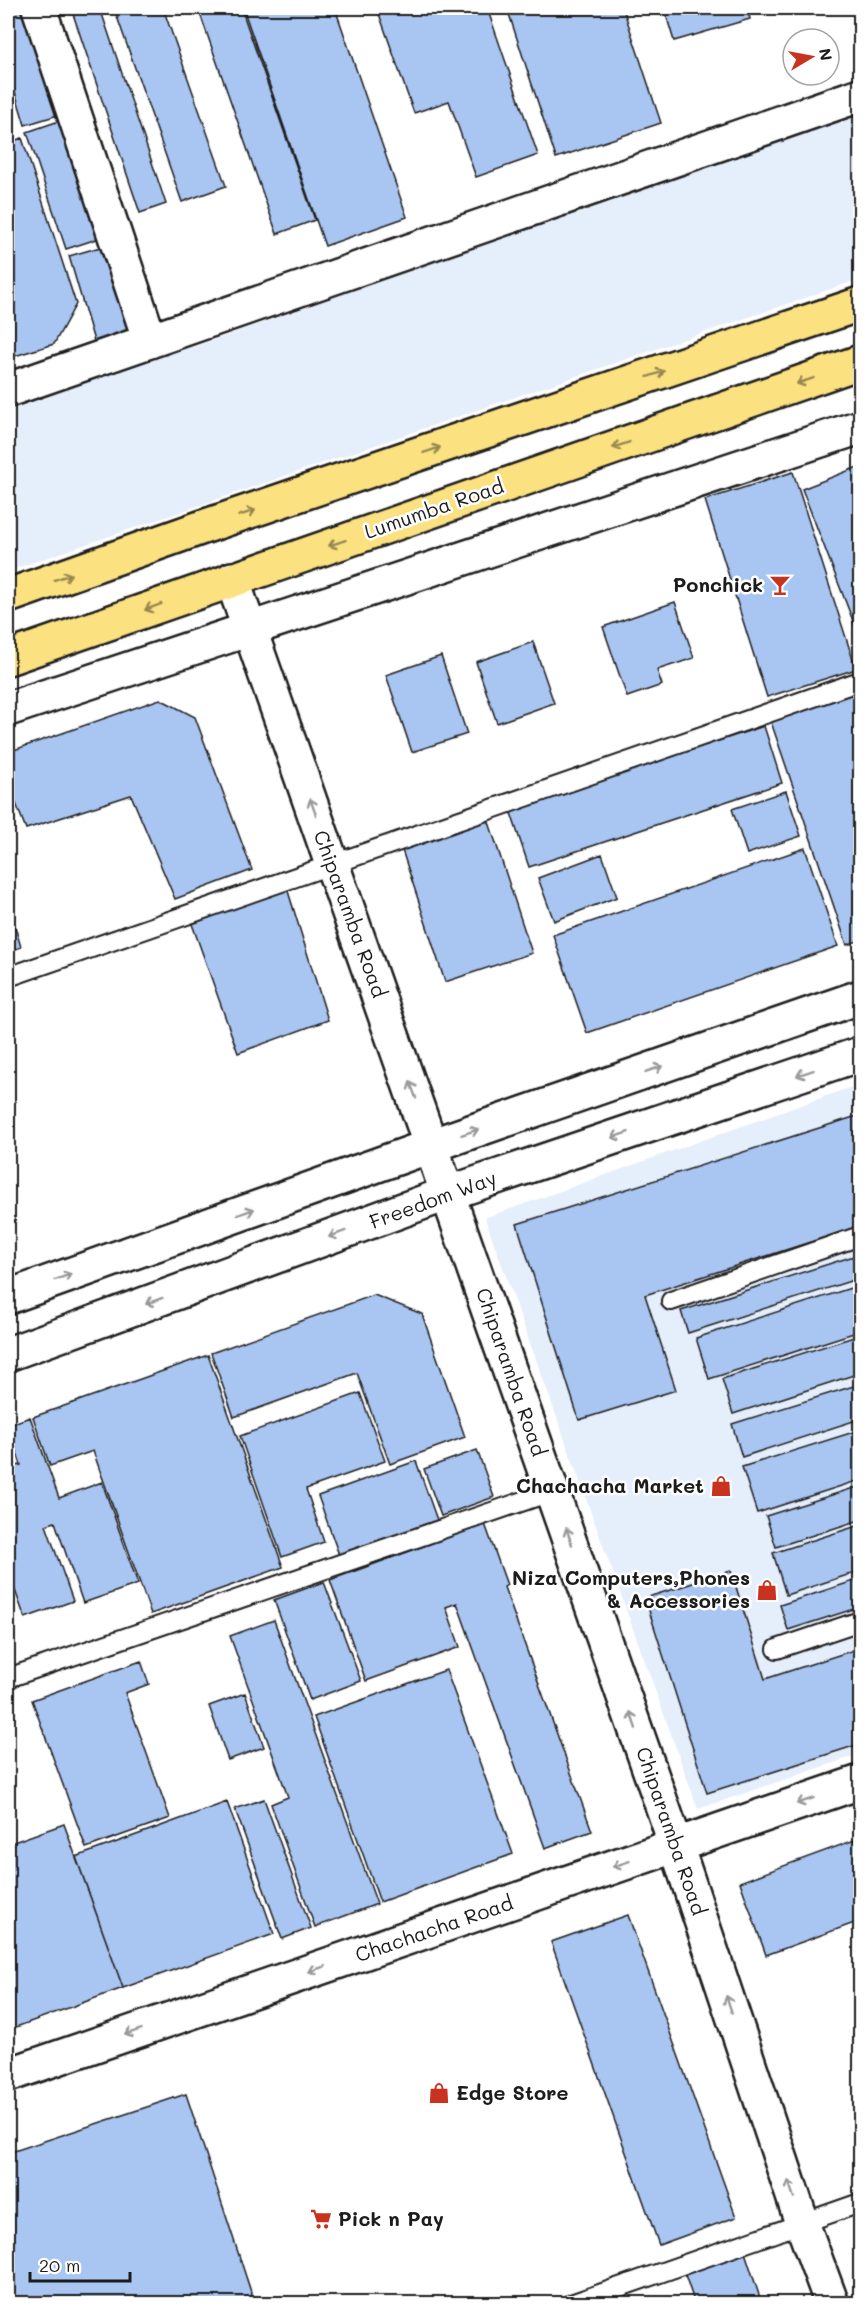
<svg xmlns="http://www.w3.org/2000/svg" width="868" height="2311" font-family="Mali,sans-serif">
<rect width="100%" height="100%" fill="#fff"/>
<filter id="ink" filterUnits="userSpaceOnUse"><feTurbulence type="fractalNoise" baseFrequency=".0167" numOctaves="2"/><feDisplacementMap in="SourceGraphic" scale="12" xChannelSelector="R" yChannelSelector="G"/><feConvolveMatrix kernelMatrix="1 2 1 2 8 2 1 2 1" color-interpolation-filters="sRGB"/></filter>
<g filter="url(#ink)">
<path fill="#e5eefb" d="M860,111V279L8,571V400L118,362L197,346Z
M860,1084V1754L698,1809L485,1218Z"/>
<path fill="#a9c5f1" stroke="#1c1c1c" stroke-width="1.5" d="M8,8H24L58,115L25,125L8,69Z
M71,8H100L166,204L140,213Z
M114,8H163L226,186L182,202Z
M198,8H241L315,220L277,234Z
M243,8H335L407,217L325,246Z
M377,8H487L538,155L476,177L449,101L414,113Z
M507,8H623L661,123L556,158Z
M664,8H747L750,19L674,41Z
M62,120L100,238L66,249L27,132Z
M22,138L76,304L54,344L8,358V287L10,286L8,279V143Z
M104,246L129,331L94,341L69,256Z
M860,466V639L802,489Z
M793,472L856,669L767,697L705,500Z
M675,602L694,658L657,670L662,685L627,697L603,627Z
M533,642L554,703L497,723L476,662Z
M441,656L467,734L412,752L386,675Z
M860,691V940L847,945L771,722Z
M160,699L195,717L252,870L175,899L131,795L26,829L8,783V752Z
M764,726L782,783L529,867L510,810Z
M786,791L801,836L747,854L732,809Z
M488,819L532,953L445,982L401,847Z
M805,848L838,946L587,1033L553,935Z
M602,854L617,897L554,921L538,878Z
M287,888L328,1020L238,1053L192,924Z
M8,903L21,947L8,952Z
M860,1115V1226L645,1295L676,1390L579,1420L517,1224Z
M860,1254V1278L688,1333L681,1311Z
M860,1285V1331L709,1379L696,1338Z
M374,1295L422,1314L465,1437L390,1464L357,1373L234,1417L211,1353Z
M860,1335V1373L733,1414L722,1379Z
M208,1355L283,1567L151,1614L93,1451L50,1466L33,1417Z
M860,1384V1419L742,1457L732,1424Z
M360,1393L385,1461L306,1489L324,1542L282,1557L240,1436Z
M30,1417L59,1498L102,1482L138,1584L83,1603L55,1522L46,1525L73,1601L25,1618L8,1571V1440L16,1466L21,1465L8,1425Z
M860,1430V1480L757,1513L742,1467Z
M477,1450L494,1497L441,1516L424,1469Z
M416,1461L437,1520L339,1555L318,1496Z
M860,1486V1520L776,1547L766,1516Z
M485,1524L507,1585L504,1587L592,1831L545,1848L457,1603L446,1607L460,1647L366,1681L330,1580Z
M860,1525V1571L786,1595L773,1553Z
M731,1571L765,1679L860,1648V1744L707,1793L645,1598Z
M860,1579V1607L788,1630L780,1605Z
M324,1582L361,1681L310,1700L274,1600Z
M274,1620L377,1904L315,1927L271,1804L288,1797L230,1636Z
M141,1661L149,1684L125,1693L170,1818L86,1848L32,1700Z
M446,1670L513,1854L380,1902L314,1717Z
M245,1693L264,1747L228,1760L209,1706Z
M264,1799L311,1928L282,1939L235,1809Z
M227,1802L274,1934L123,1988L76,1857Z
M64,1824L123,1988L8,2030V1844Z
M860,1838V1921L766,1955L740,1882Z
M628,1915L736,2217L659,2245L551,1942Z
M186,2094L255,2304H8V2153Z
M742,2243L762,2304H695L681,2263Z"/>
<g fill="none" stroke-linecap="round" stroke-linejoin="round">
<defs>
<path id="service" d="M8,977C291,876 577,782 860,681
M671,1301L860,1236
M777,1649L860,1621
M8,1678L553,1491
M571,2304L860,2203"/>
<path id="minor" d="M39,8L150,341
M8,390L860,95
M8,709L860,427"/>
<path id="tertiary" d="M232,579L676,1845L802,2223L832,2304
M8,2075L860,1782"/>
<path id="secondary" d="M8,1297L433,1145L860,997
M8,1354L449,1193L860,1054"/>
<path id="primary" d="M8,596L203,527L860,304
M8,658L860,362"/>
</defs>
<use href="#service" stroke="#1c1c1c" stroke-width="22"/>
<use href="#minor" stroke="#1c1c1c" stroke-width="38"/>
<use href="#tertiary" stroke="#1c1c1c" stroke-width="38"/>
<use href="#secondary" stroke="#1c1c1c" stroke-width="38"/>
<use href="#primary" stroke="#1c1c1c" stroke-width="38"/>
<use href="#service" stroke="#fff" stroke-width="18"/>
<use href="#minor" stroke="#fff" stroke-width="33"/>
<use href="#tertiary" stroke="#fff" stroke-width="33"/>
<use href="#secondary" stroke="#fff" stroke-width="33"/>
<use href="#primary" stroke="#fbe180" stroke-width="33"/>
</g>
<defs><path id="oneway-shaft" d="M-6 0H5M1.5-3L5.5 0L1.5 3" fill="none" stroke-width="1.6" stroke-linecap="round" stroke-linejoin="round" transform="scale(1.5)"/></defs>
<g stroke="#978853">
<use href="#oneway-shaft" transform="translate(656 374) rotate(-19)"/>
<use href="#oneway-shaft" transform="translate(805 381) rotate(161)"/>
<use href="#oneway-shaft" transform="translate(621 445) rotate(161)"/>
<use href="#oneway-shaft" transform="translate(432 450) rotate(-19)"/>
<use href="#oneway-shaft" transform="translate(247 513) rotate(-19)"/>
<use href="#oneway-shaft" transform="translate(337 543) rotate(161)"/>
<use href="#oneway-shaft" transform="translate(63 577) rotate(-19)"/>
<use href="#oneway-shaft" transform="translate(153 607) rotate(160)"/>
</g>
<g stroke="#999">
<use href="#oneway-shaft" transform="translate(313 807) rotate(-110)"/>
<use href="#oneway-shaft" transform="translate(654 1069) rotate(-19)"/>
<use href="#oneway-shaft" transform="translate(805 1073) rotate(161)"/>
<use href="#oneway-shaft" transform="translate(413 1090) rotate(-110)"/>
<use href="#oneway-shaft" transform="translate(470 1132) rotate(-19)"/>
<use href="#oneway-shaft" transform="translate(620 1135) rotate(161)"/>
<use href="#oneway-shaft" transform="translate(246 1212) rotate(-20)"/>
<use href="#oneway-shaft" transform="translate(337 1234) rotate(160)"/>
<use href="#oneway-shaft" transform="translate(63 1277) rotate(-20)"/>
<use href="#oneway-shaft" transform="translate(154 1301) rotate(160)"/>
<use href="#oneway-shaft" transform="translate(569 1536) rotate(-109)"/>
<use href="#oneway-shaft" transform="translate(633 1720) rotate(-109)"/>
<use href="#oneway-shaft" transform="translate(805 1801) rotate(161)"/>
<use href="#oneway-shaft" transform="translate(621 1864) rotate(161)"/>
<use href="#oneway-shaft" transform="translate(317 1969) rotate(161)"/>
<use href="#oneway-shaft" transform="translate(729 2004) rotate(-108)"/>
<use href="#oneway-shaft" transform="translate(133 2032) rotate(161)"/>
<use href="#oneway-shaft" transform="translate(791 2189) rotate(-108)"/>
</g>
</g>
<defs>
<symbol id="bar-bare" viewBox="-9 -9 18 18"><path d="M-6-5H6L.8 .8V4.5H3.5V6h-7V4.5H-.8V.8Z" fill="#c8321e" stroke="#fff" stroke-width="2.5" paint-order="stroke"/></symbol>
<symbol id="shop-bare" viewBox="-9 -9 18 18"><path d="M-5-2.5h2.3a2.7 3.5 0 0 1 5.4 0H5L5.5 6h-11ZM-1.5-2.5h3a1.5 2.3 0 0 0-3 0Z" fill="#c8321e" stroke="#fff" stroke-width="2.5" paint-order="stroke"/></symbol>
<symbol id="supermarket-bare" viewBox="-9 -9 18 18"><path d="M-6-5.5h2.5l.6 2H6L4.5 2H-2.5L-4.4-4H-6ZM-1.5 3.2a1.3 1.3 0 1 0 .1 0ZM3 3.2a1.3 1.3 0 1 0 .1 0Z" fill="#c8321e" stroke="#fff" stroke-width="2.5" paint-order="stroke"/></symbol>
</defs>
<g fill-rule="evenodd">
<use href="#bar-bare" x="765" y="570" width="30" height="30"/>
<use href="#shop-bare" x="706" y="1471" width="30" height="30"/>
<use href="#shop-bare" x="752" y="1575" width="30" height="30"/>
<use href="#shop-bare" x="424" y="2078" width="30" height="30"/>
<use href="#supermarket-bare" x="306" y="2204" width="30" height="30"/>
</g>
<g text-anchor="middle" stroke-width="5" stroke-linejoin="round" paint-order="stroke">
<g font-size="20" fill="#1c1c1c" stroke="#fff">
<text transform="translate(434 509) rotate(-19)" y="7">Lumumba Road</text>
<text transform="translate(350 914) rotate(70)" y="7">Chiparamba Road</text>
<text transform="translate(433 1200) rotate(-20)" y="7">Freedom Way</text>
<text transform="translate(511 1372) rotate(71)" y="7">Chiparamba Road</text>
<text transform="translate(671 1831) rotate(71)" y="7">Chiparamba Road</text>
<text transform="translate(434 1929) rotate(-19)" y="7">Chachacha Road</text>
</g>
<g font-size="20" font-weight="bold" fill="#1c1c1c" stroke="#fff" text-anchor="end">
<text x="763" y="592">Ponchick</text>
<text x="704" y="1493">Chachacha Market</text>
<text x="750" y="1585">Niza Computers,Phones<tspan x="750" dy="23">&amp; Accessories</tspan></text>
<text x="456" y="2100" text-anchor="start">Edge Store</text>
<text x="338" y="2226" text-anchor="start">Pick n Pay</text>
</g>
</g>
<rect width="868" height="2311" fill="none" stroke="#fff" stroke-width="30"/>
<rect x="15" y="15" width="838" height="2281" fill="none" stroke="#1c1c1c" stroke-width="2" filter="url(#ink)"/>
<g transform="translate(811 57) rotate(80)"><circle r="28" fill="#ffffff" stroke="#a4a4a4" stroke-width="1.5"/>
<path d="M0-4.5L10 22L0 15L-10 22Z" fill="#c8321e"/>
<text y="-9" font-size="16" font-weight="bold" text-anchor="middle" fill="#1c1c1c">N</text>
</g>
<path d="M30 2272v9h100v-9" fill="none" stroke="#1c1c1c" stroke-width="3"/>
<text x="39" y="2272" font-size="18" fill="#1c1c1c" stroke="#ffffff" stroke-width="4.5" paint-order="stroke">20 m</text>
</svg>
